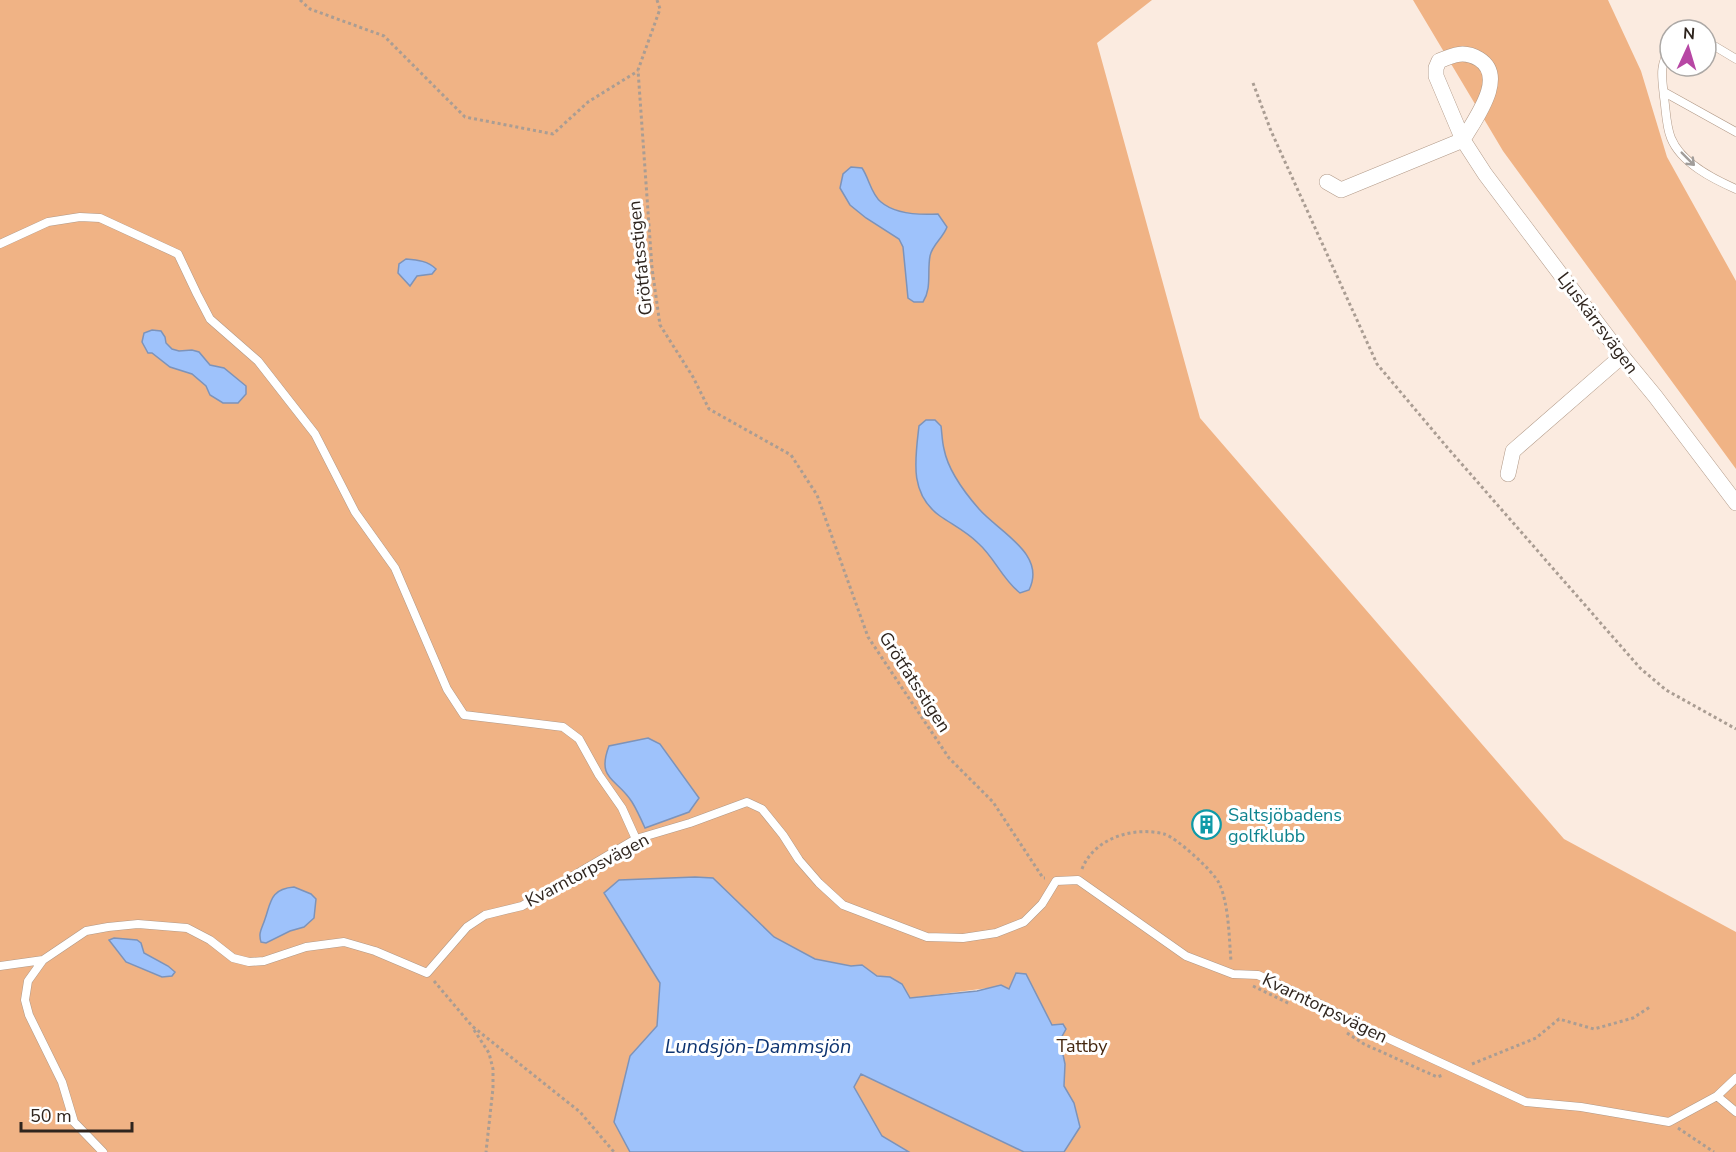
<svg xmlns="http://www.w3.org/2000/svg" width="1736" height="1152" font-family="'Nunito Sans',sans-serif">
<rect width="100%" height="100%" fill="#fbebe0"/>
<path fill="#f0b385" d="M0,0H1152L1097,43L1200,418L1564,839L1736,932V1152H732L988,988L910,998L890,977L877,976L862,965L851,966L815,959L774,937L713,879L619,880L604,893L660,983L657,1026L630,1056L614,1122L630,1152H0Z
M1413,0H1608L1641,71L1667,157L1736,281V469L1503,151Z"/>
<path fill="#9ec2fb" stroke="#7d93b9" stroke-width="1.5" d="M851,167L862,168C869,178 871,194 881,202C895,214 921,215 938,214L947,227C943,238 932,245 930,256C927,272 932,288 923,302H914L908,298L903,247L899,239L866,218L850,205L840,188L843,174Z
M406,259C418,260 428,261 436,269L432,274L417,276L410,286L398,273L399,264Z
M152,330L161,331L165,337L166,343L172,349L179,351L192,350L199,352L210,365L224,368L246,386V394L238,403H223L210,395L206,386L192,374L170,367L152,353H148L142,342L144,333Z
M926,420H935L941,426C942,433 942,441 944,449C948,470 965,493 979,509C999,532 1047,554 1029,590L1020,593C1002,579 995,558 978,543C967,532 953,525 940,516C909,494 915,460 919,426Z
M648,738L660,744L699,798L689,812L645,828C641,819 637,810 632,802C617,778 596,780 609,746Z
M695,877L713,878L774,937L815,959L851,966L862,965L877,976L890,977L902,984L910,998L977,991L1001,985L1009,989L1016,973L1026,974L1052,1025L1063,1024L1066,1029L1060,1040L1065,1064L1064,1086L1074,1103L1080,1127L1064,1152H1024L861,1074L854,1087L882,1136L909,1152H630L614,1122L630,1056L657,1026L660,983L604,893L619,880Z
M294,887L311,894L316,899L314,918L304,927L290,931L266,943L261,942C258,932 262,929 265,919C271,902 270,889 294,887Z
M114,938L137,940L141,943L144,953L168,966L175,972L172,976L162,977L126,962L109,940Z"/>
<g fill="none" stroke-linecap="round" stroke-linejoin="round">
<defs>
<path id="service" d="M1681,30L1683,27L1688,30
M1706,41L1736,59
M1670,48C1659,67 1662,76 1664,97C1666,110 1666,126 1671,138C1681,163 1713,179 1736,189
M1664,92L1736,132
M0,244L48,222L80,217L100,218L178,254L197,294L210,319L258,361L315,434L355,512L395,568L447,689L464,715L563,727L579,739L599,775L622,808L636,839
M43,960L28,981L25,1000L29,1015L62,1082L74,1122L103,1152
M0,966L43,960L86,931L108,927L138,924L187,928L210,940L233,958L249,962L264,961L306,947L344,942L375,951L427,973L467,927L485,915L522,906L636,839L690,823L747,802L762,809L783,835L799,860L819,883L843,905L927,937L963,938L996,933L1024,922L1042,904L1056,881L1078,880L1186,956L1233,974L1258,975L1316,1002L1359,1025L1526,1102L1581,1107L1669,1122L1717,1096L1736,1078
M1717,1096L1736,1112"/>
<path id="minor" d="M1463,140C1474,120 1508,77 1479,59C1464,50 1453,55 1439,61L1436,68V76L1463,140L1485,174L1622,356L1655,396L1736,503
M1327,182L1341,190L1463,140
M1508,474L1513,451L1622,356"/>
</defs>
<use href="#service" stroke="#b19987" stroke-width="9"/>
<use href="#minor" stroke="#b19987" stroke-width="16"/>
<path stroke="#aa9d93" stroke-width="3" stroke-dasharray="3 3" stroke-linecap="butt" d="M300,0L310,9L384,36L465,117L553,134L588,102L638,71
M657,0L660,9L638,70L652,268L660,325L693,377L709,409L791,455L817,495L868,637L949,758L993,802L1043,878H1045
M1253,83L1271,131L1377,364L1446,446L1640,668L1666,690L1736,729
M1082,869C1094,838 1134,826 1164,834C1176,837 1213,871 1219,883C1229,904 1229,938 1231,961
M434,981L472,1026L580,1112L614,1152
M1253,986L1290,1004
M474,1030L489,1053L493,1069V1088L486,1152
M1347,1033L1364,1044L1437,1077L1443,1075
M1472,1064L1536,1038L1559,1019L1594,1029L1633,1018L1650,1007
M1678,1128L1714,1152"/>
<use href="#service" stroke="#fff" stroke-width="8"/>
<use href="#minor" stroke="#fff" stroke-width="15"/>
</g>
<defs><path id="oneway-shaft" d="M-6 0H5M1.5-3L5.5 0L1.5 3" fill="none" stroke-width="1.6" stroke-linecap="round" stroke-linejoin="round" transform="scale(1.5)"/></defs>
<use stroke="#a19d9a" href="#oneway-shaft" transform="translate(1688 159) rotate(45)"/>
<defs>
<symbol id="building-ring" viewBox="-11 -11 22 22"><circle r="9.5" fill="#fff" stroke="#0f9aa8" stroke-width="1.5"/><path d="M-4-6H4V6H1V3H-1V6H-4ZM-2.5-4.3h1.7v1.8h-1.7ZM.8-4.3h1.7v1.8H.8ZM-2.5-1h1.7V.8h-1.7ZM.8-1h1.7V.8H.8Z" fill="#0f9aa8"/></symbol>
</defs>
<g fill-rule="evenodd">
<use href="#building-ring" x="1190" y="808" width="33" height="33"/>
</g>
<g text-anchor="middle" stroke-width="6" stroke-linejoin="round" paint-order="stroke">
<g font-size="18" fill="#2f251e" stroke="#fff">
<text transform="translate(640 258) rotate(-96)" y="6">Grötfatsstigen</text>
<text transform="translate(1598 323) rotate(53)" y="6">Ljuskärrsvägen</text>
<text transform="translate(915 682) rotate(57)" y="6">Grötfatsstigen</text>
<text transform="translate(587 870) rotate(-28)" y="6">Kvarntorpsvägen</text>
<text transform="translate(1325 1008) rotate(26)" y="6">Kvarntorpsvägen</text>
</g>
<g font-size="18" fill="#0d838f" stroke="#fff" text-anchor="start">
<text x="1228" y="821">Saltsjöbadens<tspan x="1228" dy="21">golfklubb</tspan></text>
</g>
<g font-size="18" fill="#45270f" stroke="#fff">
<text x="1082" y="1052">Tattby</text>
</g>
<g font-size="20" font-style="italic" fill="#0d3471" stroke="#fff">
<text x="758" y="1053">Lundsjön-Dammsjön</text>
</g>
</g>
<g transform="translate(1688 48) rotate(4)"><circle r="28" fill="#ffffff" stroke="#aca8a5" stroke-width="1.5"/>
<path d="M0-4.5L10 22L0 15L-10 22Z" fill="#b747a4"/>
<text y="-9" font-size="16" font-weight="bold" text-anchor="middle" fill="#2f251e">N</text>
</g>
<path d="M21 1122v9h111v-9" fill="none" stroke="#2f251e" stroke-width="3"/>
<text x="30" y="1122" font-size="18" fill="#2f251e" stroke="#ffffff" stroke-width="4.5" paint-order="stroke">50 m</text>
</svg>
